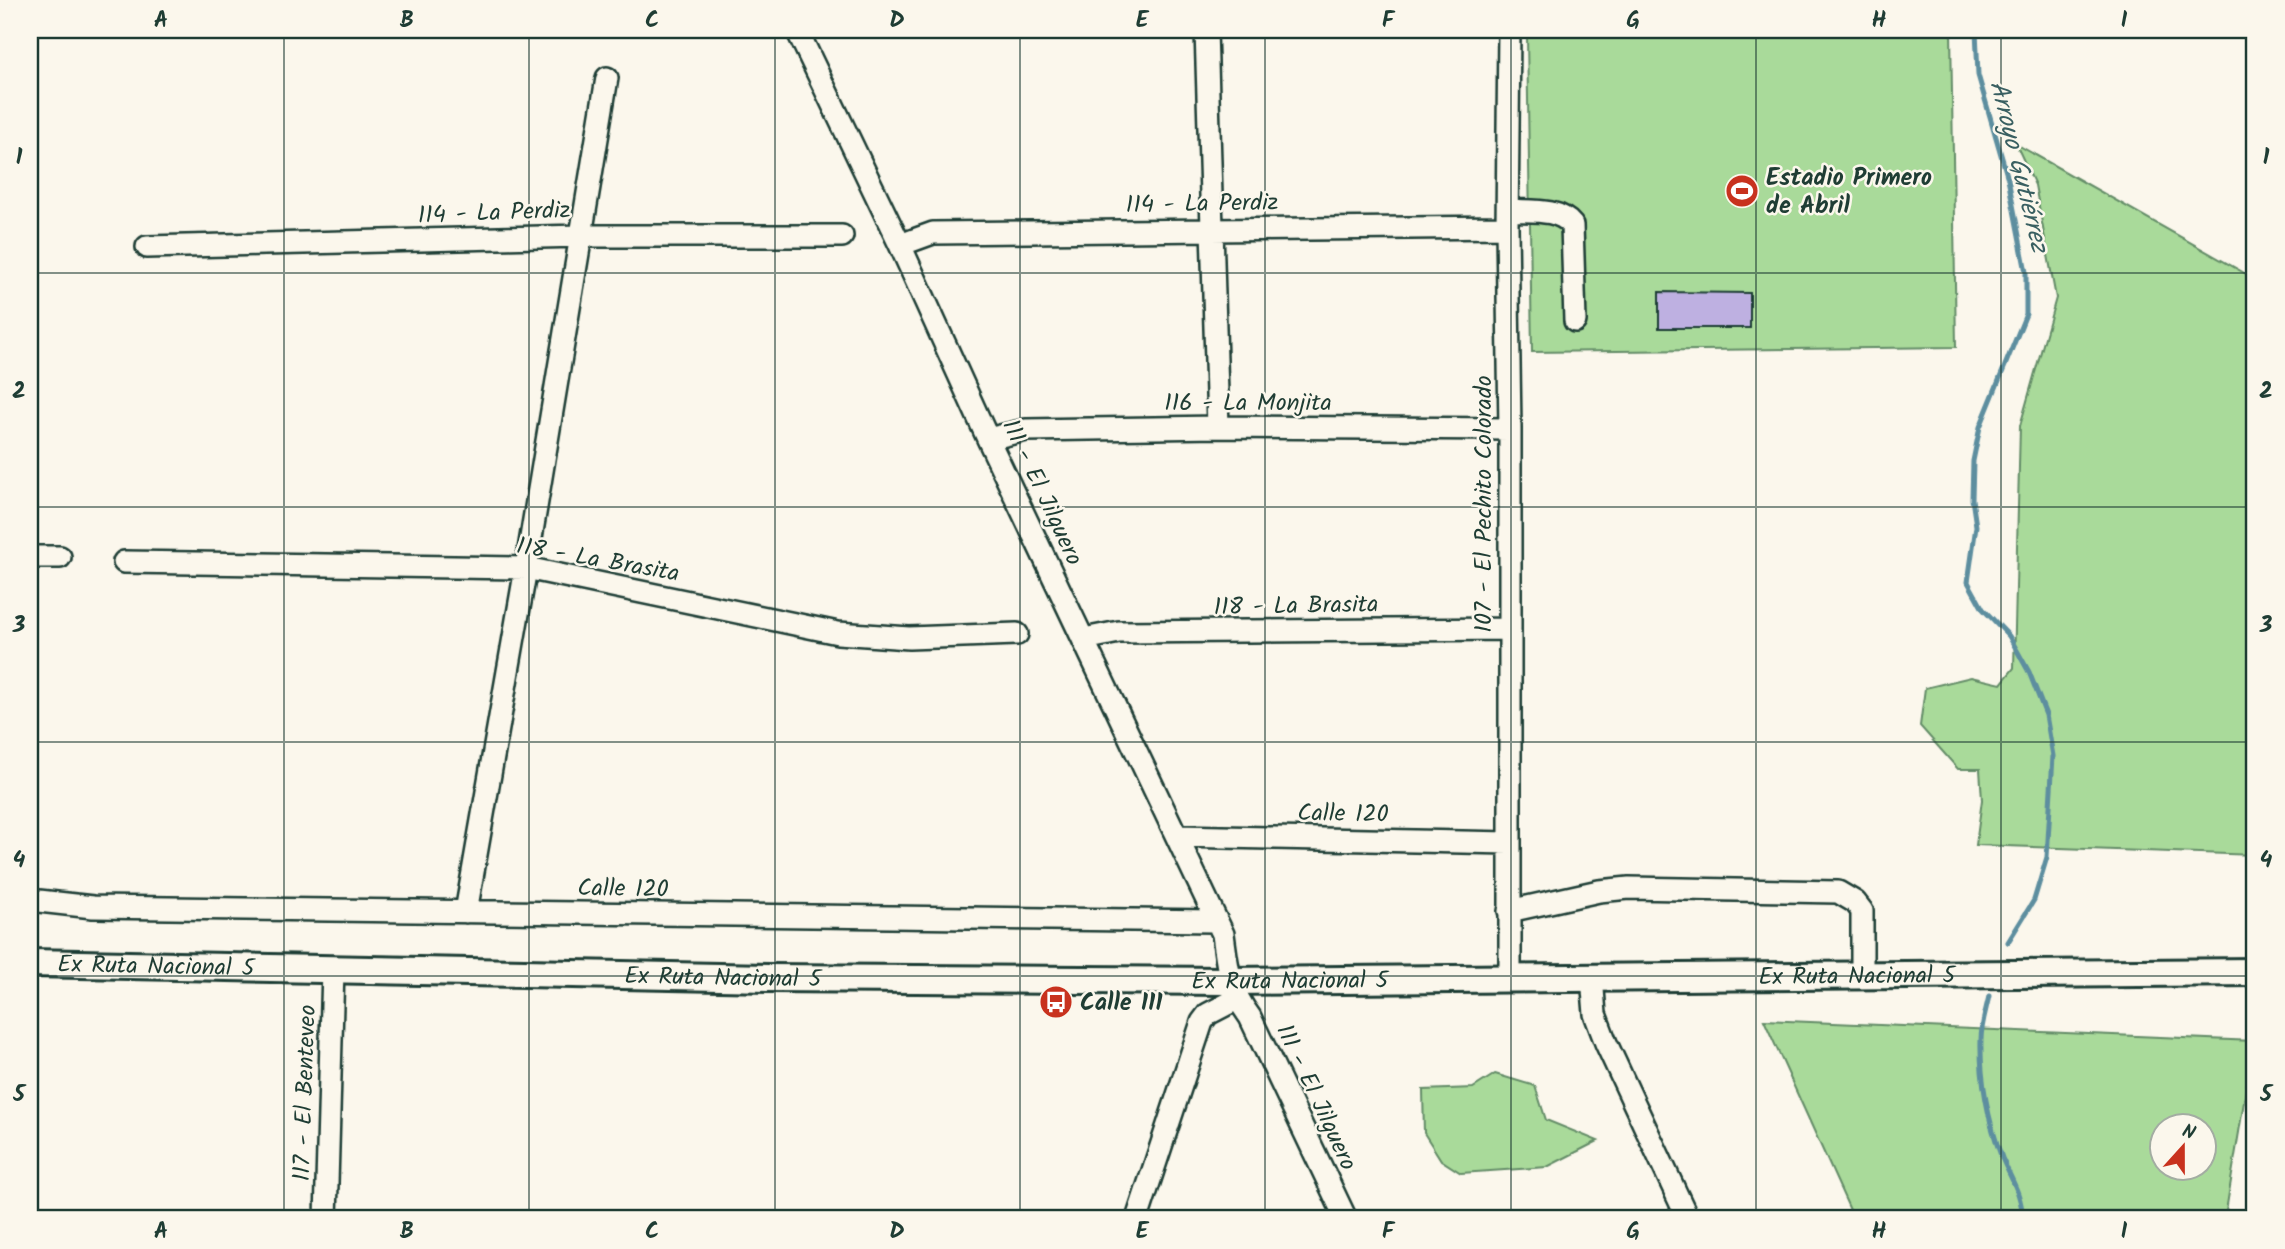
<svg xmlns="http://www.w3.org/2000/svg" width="2285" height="1249" font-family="Kalam,sans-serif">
<rect width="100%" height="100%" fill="#fbf7ec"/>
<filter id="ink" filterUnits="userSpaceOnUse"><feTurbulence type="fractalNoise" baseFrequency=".0143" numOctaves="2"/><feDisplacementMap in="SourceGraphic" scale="14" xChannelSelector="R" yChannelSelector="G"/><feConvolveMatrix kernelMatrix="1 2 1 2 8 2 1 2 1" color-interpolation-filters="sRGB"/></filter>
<g filter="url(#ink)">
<path fill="#a9da9a" stroke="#648c67" stroke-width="2" fill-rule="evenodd" d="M1951,30L1956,347L1532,352L1527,35Z
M2016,144L2255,279V855L1976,845L1982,800L1980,769H1958L1920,726L1925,688L1971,677L2001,684L2014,668L2020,426L2056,298L2035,185Z
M1764,1020L2254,1041L2225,1217L2223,1219H1854ZM2204,1126V1168H2162V1126Z
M1495,1074L1535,1086L1546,1120L1598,1141L1547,1167L1461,1173L1441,1160L1424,1133L1423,1090L1473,1088Z"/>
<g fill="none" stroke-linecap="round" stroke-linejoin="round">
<path stroke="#5d8e9f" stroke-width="5" d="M1976,30L1978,75L2008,179L2026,272V314L1980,427L1973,461L1972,499L1976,526L1968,582L1983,609L2009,636L2029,672L2046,715L2053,756L2047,857L2034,900L2008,942
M1989,996C1986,1010 1981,1025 1981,1040C1980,1078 1988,1122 2002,1158C2012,1181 2021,1192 2023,1219"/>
</g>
<path fill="#beb0e1" stroke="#1f3d34" stroke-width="2" d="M1659,292L1750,293V328H1659Z"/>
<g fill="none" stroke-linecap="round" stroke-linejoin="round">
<defs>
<path id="minor" d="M797,30L900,245L988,439L1223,934C1228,970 1228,987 1250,1017L1346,1219
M1206,30L1218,427
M1509,30L1507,227L1510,429V977
M1508,210C1528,212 1558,207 1572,225L1575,321
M900,245L933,233L1507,227
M147,247L581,236H842
M988,439L1026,430L1218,427L1510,429
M30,557H60
M124,562L526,568L838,633L909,638L1017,634
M1084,639L1119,632L1510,629
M1177,836L1509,843
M30,900L93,907L1215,921
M1509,911L1599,891L1629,888L1838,892L1855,902L1862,911V975
M466,912L526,568L607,78
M1592,977L1595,1014L1606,1043L1688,1219
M326,1219L333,969
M1137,1219L1202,1022L1208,1014L1237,999"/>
<g id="major">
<path id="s1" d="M30,963L768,978L1229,981L2255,972"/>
</g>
</defs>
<use href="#minor" stroke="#1f3d34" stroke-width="26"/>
<use href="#major" stroke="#1f3d34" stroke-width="32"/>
<use href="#minor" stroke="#fbf7ec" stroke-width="21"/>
<use href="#major" stroke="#fbf7ec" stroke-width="26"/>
</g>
</g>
<path fill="none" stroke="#1f3d34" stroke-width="2" stroke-opacity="0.55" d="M284,30V1219M529,30V1219M775,30V1219M1020,30V1219M1265,30V1219M1511,30V1219M1756,30V1219M2001,30V1219M30,273H2255M30,507H2255M30,742H2255M30,976H2255"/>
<defs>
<symbol id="stadium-disc" viewBox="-11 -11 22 22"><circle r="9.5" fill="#c8321e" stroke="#fbf7ec"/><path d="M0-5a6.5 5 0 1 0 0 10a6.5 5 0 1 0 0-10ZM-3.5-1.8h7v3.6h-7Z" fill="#fff"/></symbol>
<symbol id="bus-disc" viewBox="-11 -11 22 22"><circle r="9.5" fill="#c8321e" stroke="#fbf7ec"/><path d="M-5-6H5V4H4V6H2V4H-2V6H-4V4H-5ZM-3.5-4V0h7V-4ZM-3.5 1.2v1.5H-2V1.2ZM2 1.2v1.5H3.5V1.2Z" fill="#fff"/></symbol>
</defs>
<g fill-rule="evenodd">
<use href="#stadium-disc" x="1723" y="172" width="38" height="38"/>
<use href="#bus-disc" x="1037" y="983" width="38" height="38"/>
</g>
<g text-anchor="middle" stroke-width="5" stroke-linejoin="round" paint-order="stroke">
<g font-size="24" font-weight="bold" fill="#1f3d34" stroke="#fbf7ec" text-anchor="start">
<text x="1766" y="185">Estadio Primero<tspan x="1766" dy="28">de Abril</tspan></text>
<text x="1080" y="1010">Calle 111</text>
</g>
<g font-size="24" fill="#1f3d34" stroke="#fbf7ec">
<text transform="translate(1202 203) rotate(-1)" y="8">114 - La Perdiz</text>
<text transform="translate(494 212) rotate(-2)" y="8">114 - La Perdiz</text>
<text x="1248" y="410">116 - La Monjita</text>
<text transform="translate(1043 492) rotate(65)" y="8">111 - El Jilguero</text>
<text transform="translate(1483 504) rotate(-90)" y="8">107 - El Pechito Colorado</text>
<text transform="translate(598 559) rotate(10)" y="8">118 - La Brasita</text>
<text transform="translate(1296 605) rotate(-1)" y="8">118 - La Brasita</text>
<text transform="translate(1343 813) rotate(1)" y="8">Calle 120</text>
<text transform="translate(623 888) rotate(1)" y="8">Calle 120</text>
<text dy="8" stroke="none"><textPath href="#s1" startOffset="126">Ex Ruta Nacional 5</textPath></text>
<text dy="8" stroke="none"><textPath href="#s1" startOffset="1827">Ex Ruta Nacional 5</textPath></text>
<text dy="8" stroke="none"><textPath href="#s1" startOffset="693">Ex Ruta Nacional 5</textPath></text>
<text dy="8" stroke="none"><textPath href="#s1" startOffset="1260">Ex Ruta Nacional 5</textPath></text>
<text transform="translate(304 1093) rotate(-88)" y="8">117 - El Benteveo</text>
<text transform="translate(1317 1097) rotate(65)" y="8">111 - El Jilguero</text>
</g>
<g font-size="26" font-style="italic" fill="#395f61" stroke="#fbf7ec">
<text transform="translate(2020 166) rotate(76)" y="9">Arroyo Gutiérrez</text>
</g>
</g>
<rect width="2285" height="1249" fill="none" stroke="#fbf7ec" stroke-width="77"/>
<g transform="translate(2183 1147) rotate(21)"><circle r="33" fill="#fbf7ec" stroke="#a3ada2" stroke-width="2"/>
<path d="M0-5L12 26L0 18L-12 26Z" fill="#c8321e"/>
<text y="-10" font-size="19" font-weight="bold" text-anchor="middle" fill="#1f3d34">N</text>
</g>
<rect x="38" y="38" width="2208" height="1172" fill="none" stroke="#1f3d34" stroke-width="2.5"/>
<g font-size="23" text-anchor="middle" font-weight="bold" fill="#1f3d34">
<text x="161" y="27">A</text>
<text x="407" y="27">B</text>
<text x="652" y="27">C</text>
<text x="897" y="27">D</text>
<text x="1142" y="27">E</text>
<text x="1388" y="27">F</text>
<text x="1633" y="27">G</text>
<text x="1879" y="27">H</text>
<text x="2124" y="27">I</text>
<text x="19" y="164">1</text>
<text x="2266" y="164">1</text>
<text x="19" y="398">2</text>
<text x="2266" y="398">2</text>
<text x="19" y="632">3</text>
<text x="2266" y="632">3</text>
<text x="19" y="867">4</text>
<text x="2266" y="867">4</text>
<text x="19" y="1101">5</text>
<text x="2266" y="1101">5</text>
<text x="161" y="1238">A</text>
<text x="407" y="1238">B</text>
<text x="652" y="1238">C</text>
<text x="897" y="1238">D</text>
<text x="1142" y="1238">E</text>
<text x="1388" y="1238">F</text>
<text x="1633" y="1238">G</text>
<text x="1879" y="1238">H</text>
<text x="2124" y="1238">I</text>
</g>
</svg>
